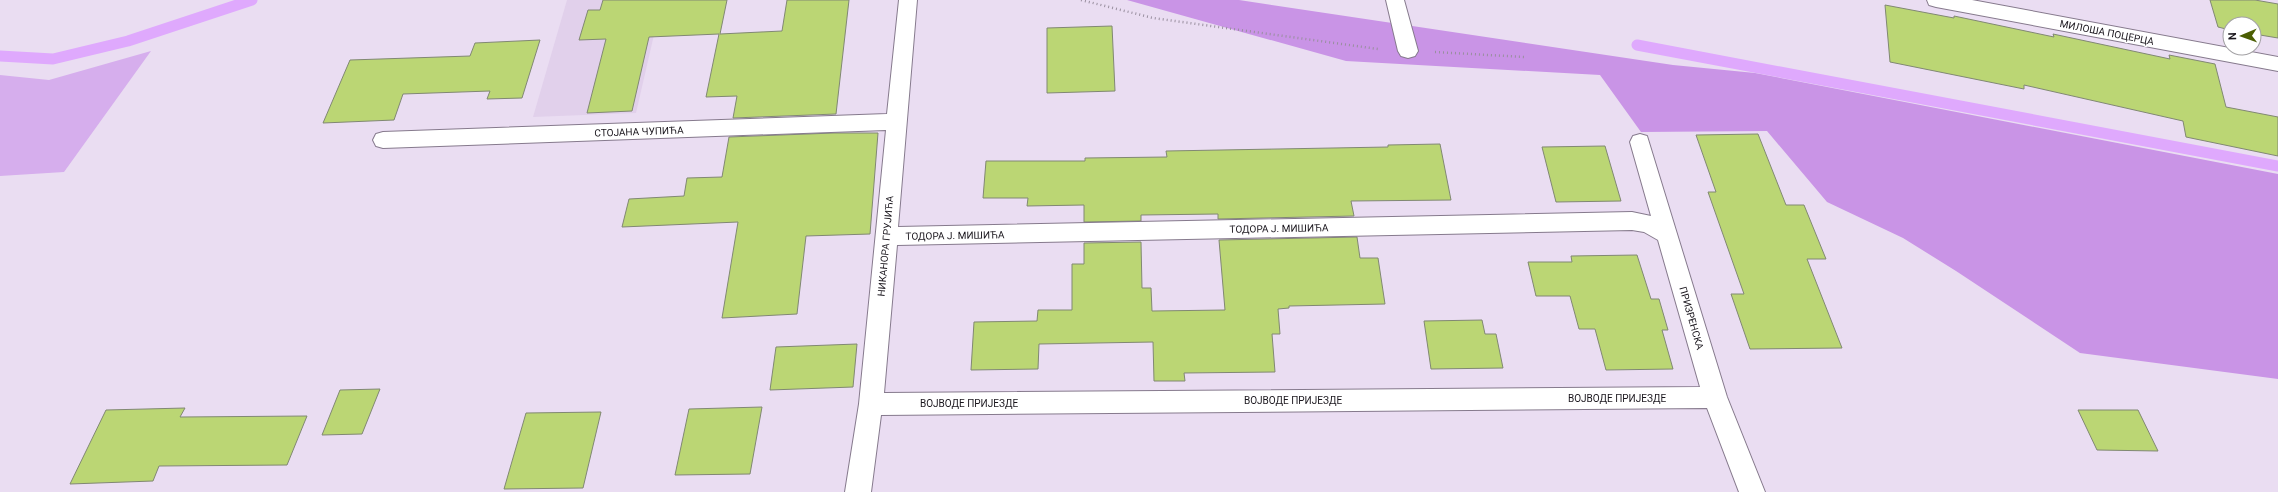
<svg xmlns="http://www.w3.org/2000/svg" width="2278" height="492" font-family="Roboto,sans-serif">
<rect width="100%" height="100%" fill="#eaddf2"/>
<path fill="#e1d0eb" d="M567,0H662L636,113L533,117Z"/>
<path fill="#d6aeed" d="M151,51L64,172L0,176V75L49,80Z"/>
<path fill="#c994e6" d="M1127,0H1239L1673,65L1755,73L2278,174V379L2080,353L1956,271L1903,238L1827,202L1767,131L1641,132L1600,75L1346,61Z"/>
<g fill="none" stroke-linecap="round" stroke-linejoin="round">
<path stroke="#dfa9fd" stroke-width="11" d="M1637,45L2278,166
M0,56L53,59L128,41L252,0"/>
</g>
<path fill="#bbd674" stroke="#818873" d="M603,0H727L720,34L782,31L787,0H849L836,114L733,118L737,96L706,97L719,34L649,37L632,111L587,113L606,39L579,40L588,10H600Z
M2210,0H2255L2278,4V38L2254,34V24H2230V30L2218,27Z
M1885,5L1954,18V16L2054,37L2053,34L2170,59L2169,55L2215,64L2226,107L2278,117V156L2186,137L2183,121L2024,85V89L1890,62Z
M1112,26L1115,91L1047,93V28Z
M540,40L522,98L487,99L490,91L403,94L394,120L323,123L350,60L470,56L475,43Z
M834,133H878L870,234L806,236L797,314L722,318L738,222L622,227L629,199L684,196L687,178L722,177L729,137Z
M1758,134L1786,205H1804L1826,259H1807L1842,348L1750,349L1731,294H1744L1708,192H1716L1696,135Z
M1440,144L1451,200L1351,201L1354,216L1218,219V214L1141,215V221L1084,222V205L1027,206L1028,198H983L986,161H1085V158L1167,157L1166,151L1388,147V145Z
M1605,146L1621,201L1556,202L1542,147Z
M1357,237L1360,258H1378L1385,304L1289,306V308L1278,309L1280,334H1272L1275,372L1184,373L1185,381H1154L1153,342L1039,344L1038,369L971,370L974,322L1037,321L1038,310H1072V264H1084V243L1141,242L1142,288H1151L1152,311L1225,310L1219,240Z
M1637,255L1651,299H1659L1668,330H1662L1673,369L1606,370L1595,329H1579L1570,296H1536L1528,262H1572L1571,256Z
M1482,320L1485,334H1496L1503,368L1431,369L1424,321Z
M857,344L853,387L770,390L776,347Z
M380,389L362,434L322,435L340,390Z
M762,407L750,474L675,475L689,409Z
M185,408L180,417L307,416L287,465L159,466L153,481L70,484L106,410Z
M2078,410H2138L2158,451L2097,450Z
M601,412L583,488L504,489L526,413Z"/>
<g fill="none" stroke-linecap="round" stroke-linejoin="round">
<defs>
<path id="minor" d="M899,0H917L898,227L1632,212L1651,216L1630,142L1633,136L1640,134L1647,136L1727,397L1765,492H1739L1707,408L881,415L871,492H845L859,404L886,130L383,148L376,146L373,140L376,134L383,132L887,114ZM1632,230L1644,232L1658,240L1700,387L884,393L897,245Z
M1386,0H1404L1418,51L1415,56L1408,58L1401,56L1398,51Z
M1927,0H1972L2278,57V71L1936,7L1929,5Z"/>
</defs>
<use href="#minor" stroke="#867a8d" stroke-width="2"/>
<path stroke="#998f9f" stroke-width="2.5" stroke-dasharray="1 3" stroke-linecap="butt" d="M1081,0L1153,18L1378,49
M1435,52L1524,57"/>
<use href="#minor" fill="#fff" fill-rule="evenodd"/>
</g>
<g text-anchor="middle" stroke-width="3" stroke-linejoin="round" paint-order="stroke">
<g font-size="10" fill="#19151c" stroke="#fff">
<text transform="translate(2107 32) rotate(11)" y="4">МИЛОША ПОЦЕРЦА</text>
<text transform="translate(639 131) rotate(-2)" y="4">СТОЈАНА ЧУПИЋА</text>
<text transform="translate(1279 228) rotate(-1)" y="4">ТОДОРА Ј. МИШИЋА</text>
<text transform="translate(955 235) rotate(-1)" y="4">ТОДОРА Ј. МИШИЋА</text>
<text transform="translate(885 246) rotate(-85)" y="4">НИКАНОРА ГРУЈИЋА</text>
<text transform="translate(1692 318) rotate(74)" y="4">ПРИЗРЕНСКА</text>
<text x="1617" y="402">ВОЈВОДЕ ПРИЈЕЗДЕ</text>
<text x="1293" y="404">ВОЈВОДЕ ПРИЈЕЗДЕ</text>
<text x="969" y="407">ВОЈВОДЕ ПРИЈЕЗДЕ</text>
</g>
</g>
<g transform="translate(2242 36) rotate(268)"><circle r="19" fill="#ffffff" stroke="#a3a1a4"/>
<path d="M0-3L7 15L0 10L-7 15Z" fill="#4b5e03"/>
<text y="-6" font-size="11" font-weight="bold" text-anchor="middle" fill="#19151c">N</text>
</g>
</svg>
